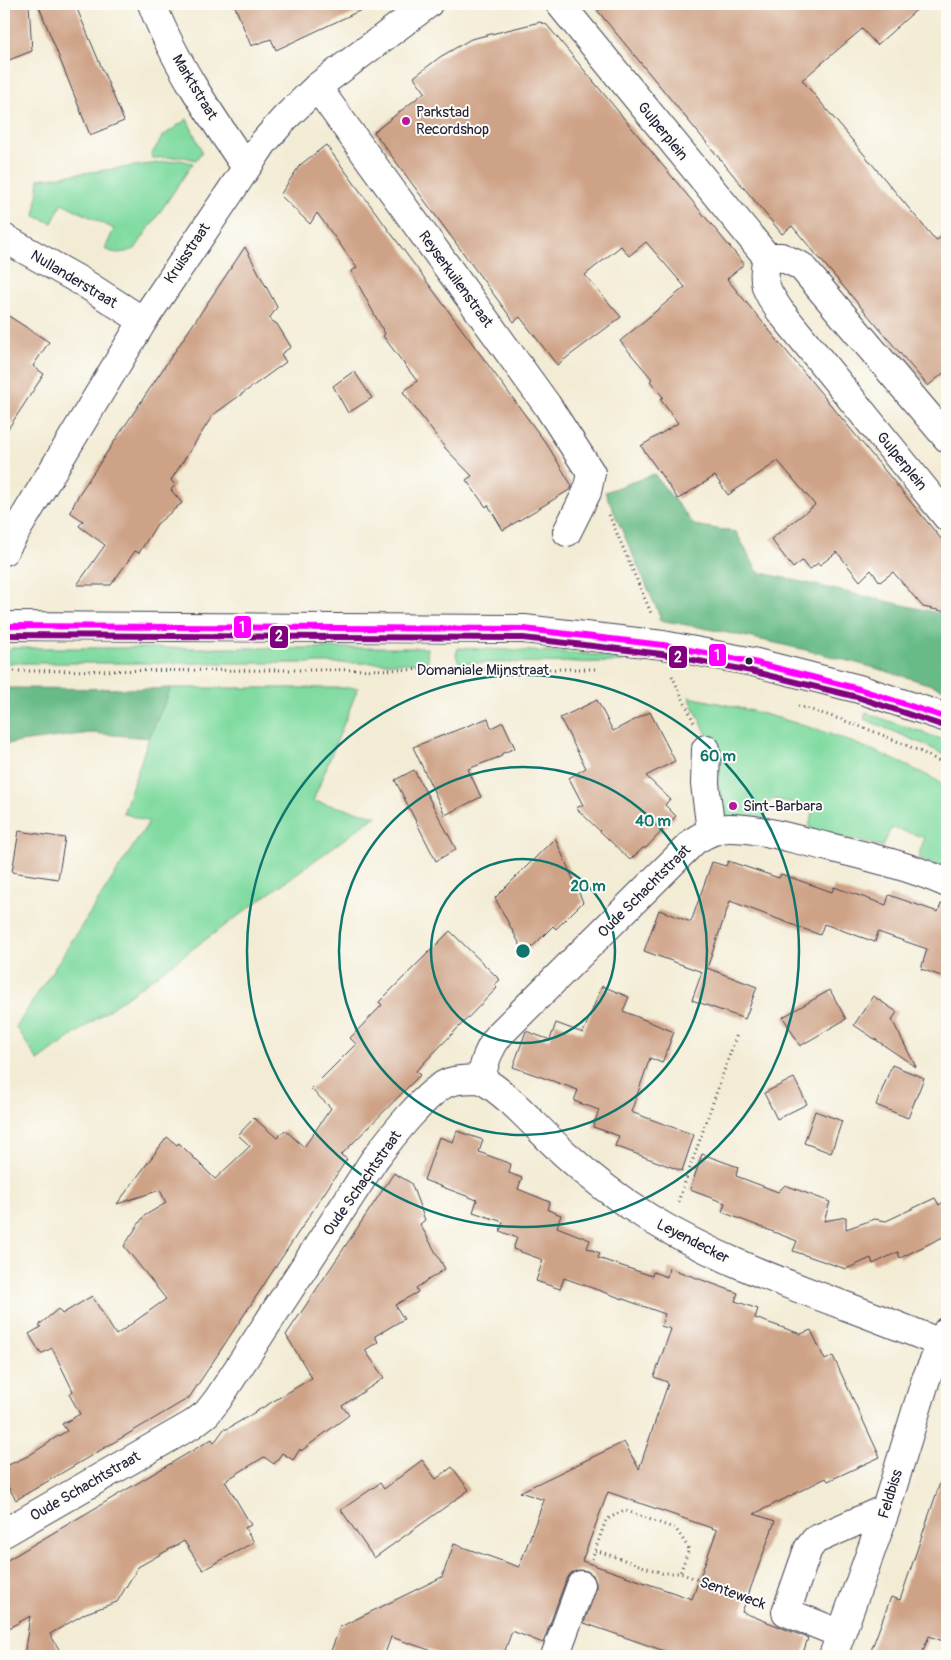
<svg xmlns="http://www.w3.org/2000/svg" width="951" height="1660" font-family="Pangolin,sans-serif">
<rect width="100%" height="100%" fill="#fdfcf7"/>
<filter id="ink" filterUnits="userSpaceOnUse"><feTurbulence type="fractalNoise" baseFrequency=".02" numOctaves="2"/><feDisplacementMap in="SourceGraphic" scale="10" xChannelSelector="R" yChannelSelector="G"/><feConvolveMatrix kernelMatrix="1 2 1 2 8 2 1 2 1" color-interpolation-filters="sRGB"/></filter>
<filter id="wash" filterUnits="userSpaceOnUse"><feTurbulence type="fractalNoise" baseFrequency=".0096" numOctaves="4" result="noise"/><feDisplacementMap in="SourceGraphic" scale="20" xChannelSelector="R" yChannelSelector="G"/><feGaussianBlur stdDeviation="1.12" result="paint"/><feColorMatrix in="noise" values="0 0 0 0 0 0 0 0 0 0 0 0 0 0 0 0 0 1.4 0 .05"/><feComposite in="paint" operator="in"/></filter>
<g filter="url(#wash)">
<rect width="100%" height="100%" fill="#f3ecd5"/>
<path fill="#81dba1" stroke="#527e6e" d="M187,119L202,151L196,160L184,157L152,158L151,155L163,136Z
M180,160L193,163L135,249C123,253 116,255 105,249L114,229L62,203L52,223L35,216L39,179Z
M11,648H427L428,663H4V658Z
M458,648L562,652L620,657L624,660L623,662L459,663L456,655Z
M171,688H358L313,801L376,816L38,1061L16,1027L149,822L123,813L149,738Z
M689,697C781,715 865,741 947,786V870L920,859C917,852 925,844 923,837L894,828L890,830L883,847L811,830L809,826L813,811L810,806L772,799L768,802L765,819L723,818L713,747Z
M866,713L947,741V756L921,743L864,719Z"/>
<path fill="#68bb87" stroke="#456e61" d="M654,474L694,525L736,532L758,572L947,615V690C853,659 757,637 659,620L660,616L605,492Z
M4,688L151,689L171,688L149,738L91,733L4,744Z"/>
<g id="blocks">
<path fill="#cea286" fill-rule="evenodd" d="M4,4H29L32,51L4,62Z
M38,4H75L124,121L90,135Z
M234,4H374L276,50L271,39L251,46Z
M628,4H923L877,45L862,29L802,80L932,236L937,240L947,232V370L928,386L792,226L782,234L597,10Z
M540,22L547,25L744,264L727,279L947,546V612L923,607L893,572L880,582L871,570L860,581L837,552L820,565L818,563L809,570L802,561L793,568L771,539L815,505L778,461L728,495L715,476L678,499L641,446L678,423L660,399L663,397L650,381L652,379L620,341L685,287L646,242L629,256L621,246L585,275L621,317L557,365L520,317L514,322L374,132L425,92L414,77L440,57L471,39Z
M326,145L548,446L572,486L571,489L503,530L488,505L486,507L466,480L472,476L446,449L403,392L417,381L383,336L385,334L351,271L357,268L317,213L310,224L280,195L300,165Z
M245,247L277,307L269,319L277,324L291,347L281,354L286,362L213,415L171,480L175,485L171,490L182,503L157,524L139,553L135,551L111,585H77L105,545L79,526L83,521L70,512L79,494Z
M4,313L49,342L33,366L44,374L4,435Z
M354,371L372,398L348,413L333,386Z
M597,700L613,731L650,712L675,761L646,776L670,799L665,805L676,816L646,848H643L630,860L576,808L583,805L569,778L586,768L560,718Z
M488,718L491,728L503,722L515,748L501,754L502,756L468,769L481,797L445,815L413,747Z
M414,770L456,849L436,861L395,780Z
M19,831L65,838L58,879L12,872Z
M555,838L583,902L556,929L553,926L525,954L495,898Z
M728,861L779,878L781,874L832,892L834,887L886,905L889,895L938,912L941,904H947V978L921,969L927,949L901,940L878,932L875,942L824,924L820,935L730,901L707,968L757,987L745,1019L692,1000L702,972L644,951L659,910L691,922L712,862L726,866Z
M450,931L500,980L494,985L497,988L416,1071L420,1075L341,1155L347,1159L189,1398L16,1500L4,1480V1467L28,1456L50,1442V1441L67,1431L62,1424L80,1414L69,1394L73,1391L52,1348L41,1354L29,1334L41,1327L39,1325L58,1309L62,1314L92,1296L116,1335L166,1299L124,1246L144,1216L166,1203L160,1190L117,1204L167,1137L177,1145L179,1143L215,1179L250,1146L238,1135L254,1118L277,1138L285,1130L304,1147L331,1108L311,1089L356,1044L350,1038L382,1005L379,1002Z
M602,986L629,997L623,1011L674,1032L662,1063L650,1058L631,1112L694,1135L682,1171L615,1146L619,1136L593,1127L599,1110L574,1101L578,1090L513,1067L526,1031L550,1040L556,1023L583,1033Z
M830,990L846,1019L800,1046L783,1017Z
M873,996L897,1012L892,1020L916,1067L854,1025Z
M892,1065L924,1078L908,1118L876,1105Z
M794,1078L807,1104L777,1119L764,1093Z
M815,1111L842,1121L831,1153L804,1143Z
M457,1131L483,1140L479,1152L511,1164L509,1173L522,1178L518,1189L550,1202L548,1210L561,1215L557,1227L590,1240L587,1248L600,1253L598,1258L652,1276L653,1272L667,1277L669,1268L738,1293L735,1301L758,1309L755,1318L801,1334L811,1330L825,1360L833,1356L880,1457L828,1481L826,1478L754,1514L775,1521L742,1612L808,1638L802,1656H679L584,1623L596,1590V1583L593,1575L587,1571L579,1570L571,1573L566,1580L543,1643L512,1631L503,1656H447L391,1637L384,1656H329L340,1627L442,1577L454,1544L519,1567L544,1500L520,1492L624,1442L639,1469L668,1384L667,1382L654,1377L671,1329L661,1326L665,1314L564,1278L560,1289L536,1281L543,1260L513,1249L517,1238L500,1231L503,1222L473,1212L477,1200L424,1180L439,1137L453,1142ZM608,1492L717,1530L692,1599L582,1561Z
M702,1154L738,1167L736,1176L760,1185L778,1192L785,1185L830,1202L824,1221L846,1217V1229L875,1219L886,1221L935,1198L939,1205L947,1200V1235L900,1258L898,1252L873,1264L871,1258L846,1269L793,1251L797,1241L722,1212L725,1203L690,1190Z
M394,1173L411,1183L425,1220L420,1224L445,1269L416,1288L418,1292L395,1305L404,1319L375,1336L378,1342L365,1350L384,1378L342,1406L349,1415L301,1451L300,1449L293,1460L282,1453L274,1464L264,1457L225,1481L251,1525L245,1528L254,1542L203,1570L184,1541L138,1567L117,1602L86,1613L50,1634L63,1656H24L30,1616L4,1631V1562L212,1439L214,1443L224,1429H227L312,1378L286,1335Z
M422,1460L436,1479L452,1467L469,1490L374,1558L341,1510L380,1483L384,1489Z
M943,1474L947,1475V1627L943,1641L929,1636L921,1656H869L891,1597L900,1600Z"/>
</g>
</g>
<g filter="url(#ink)">
<use href="#blocks" fill-opacity="0" stroke="#414052" stroke-width="1"/>
<g fill="none" stroke-linecap="round" stroke-linejoin="round">
<defs>
<path id="minor" d="M152,4C174,62 211,116 246,167
M560,4L767,257
M317,87L547,405L591,473L587,492L567,532
M4,238L84,283L143,321
M767,257C761,283 766,291 780,311L947,517
M767,257H781L801,266L947,438
M4,551L143,321L264,142L285,118L317,87L428,4
M706,749L705,784L711,831
M481,1079C485,1060 489,1047 501,1033L694,841C705,834 716,828 729,828C757,828 786,837 812,843C857,854 905,864 947,883
M481,1079C513,1098 537,1129 565,1154C590,1177 620,1200 649,1218C742,1275 848,1303 947,1346
M4,1533L193,1424L207,1413L218,1399L374,1160C388,1141 429,1088 450,1082C459,1079 470,1079 481,1079
M841,1634L786,1612L808,1549L815,1540L885,1509
M555,1656L581,1585
M833,1656L884,1515L926,1379L947,1331"/>
<path id="major" d="M4,626L524,629L663,645L753,662L859,689L947,718"/>
</defs>
<use href="#minor" stroke="#414052" stroke-width="30"/>
<use href="#major" stroke="#414052" stroke-width="30"/>
<path stroke="#414052" stroke-width="3" stroke-dasharray="1 4" stroke-linecap="butt" d="M609,515L651,613
M4,671L596,669
M672,676L694,722
M798,706C849,721 900,740 947,765
M678,1202L737,1034
M595,1550L606,1520L624,1510L676,1529L689,1549L680,1573
M592,1559L595,1550L662,1573H680L757,1602"/>
<use href="#minor" stroke="#fff" stroke-width="28"/>
<use href="#major" stroke="#fff" stroke-width="28"/>
<defs>
<path id="bus-1" d="M4,626L524,629L663,645L753,662L859,689L947,718"/>
<path id="bus-2" d="M4,635L523,638L662,654L751,671L857,697L944,726"/>
</defs>
<use href="#bus-1" stroke="#fdfcf7" stroke-width="10"/>
<use href="#bus-2" stroke="#fdfcf7" stroke-width="10"/>
<use href="#bus-1" stroke="#f0f" stroke-width="6"/>
<use href="#bus-2" stroke="#800080" stroke-width="6"/>
</g>
</g>
<g fill="none" stroke="#0f766e" stroke-width="2.5">
<circle cx="523" cy="951" r="92"/>
<circle cx="523" cy="951" r="184"/>
<circle cx="523" cy="951" r="276"/>
</g>
<g fill="#b5179e" stroke="#fdfcf7" stroke-width="2">
<circle cx="406" cy="121" r="5"/>
<circle cx="733" cy="806" r="5"/>
</g>
<circle fill="#22223b" stroke="#fdfcf7" stroke-width="2" cx="749" cy="661" r="4.5"/>
<g text-anchor="middle" stroke-width="4" stroke-linejoin="round" paint-order="stroke">
<g font-size="15" fill="#22223b" stroke="#fdfcf7">
<text transform="translate(195 87) rotate(59)" y="5">Marktstraat</text>
<text transform="translate(663 131) rotate(51)" y="5">Gulperplein</text>
<text transform="translate(187 253) rotate(-56)" y="5">Kruisstraat</text>
<text transform="translate(74 279) rotate(31)" y="5">Nullanderstraat</text>
<text transform="translate(456 279) rotate(54)" y="5">Reyserkuilenstraat</text>
<text transform="translate(902 461) rotate(51)" y="5">Gulperplein</text>
<text x="483" y="675">Domaniale Mijnstraat</text>
<text transform="translate(644 891) rotate(-45)" y="5">Oude Schachtstraat</text>
<text transform="translate(362 1183) rotate(-55)" y="5">Oude Schachtstraat</text>
<text transform="translate(693 1241) rotate(27)" y="5">Leyendecker</text>
<text transform="translate(85 1486) rotate(-30)" y="5">Oude Schachtstraat</text>
<text transform="translate(890 1494) rotate(-73)" y="5">Feldbiss</text>
<text transform="translate(733 1593) rotate(20)" y="5">Senteweck</text>
</g>
<g font-size="15" fill="#22223b" stroke="#fdfcf7" text-anchor="start">
<text x="416" y="117">Parkstad<tspan x="416" dy="17">Recordshop</tspan></text>
<text x="743" y="811">Sint-Barbara</text>
</g>
</g>
<circle cx="523" cy="951" r="8" fill="#0f766e" stroke="#fdfcf7" stroke-width="2.5"/>
<g font-size="15" text-anchor="middle" font-weight="bold" fill="#0f766e" stroke="#fdfcf7" stroke-width="4" stroke-linejoin="round" paint-order="stroke">
<text x="718" y="761">60 m</text>
<text x="653" y="826">40 m</text>
<text x="588" y="891">20 m</text>
</g>
<g stroke="#fdfcf7" stroke-width="2">
<rect x="233" y="615" width="19" height="24" rx="5" fill="#f0f"/>
<rect x="269" y="625" width="20" height="24" rx="5" fill="#800080"/>
<rect x="708" y="643" width="19" height="24" rx="5" fill="#f0f"/>
<rect x="668" y="645" width="20" height="24" rx="5" fill="#800080"/>
</g>
<g font-size="14" text-anchor="middle" font-weight="bold" fill="#fff">
<text x="242" y="632">1</text>
<text x="279" y="641">2</text>
<text x="717" y="660">1</text>
<text x="678" y="662">2</text>
</g>
<rect width="951" height="1660" fill="none" stroke="#fdfcf7" stroke-width="20"/>
</svg>
